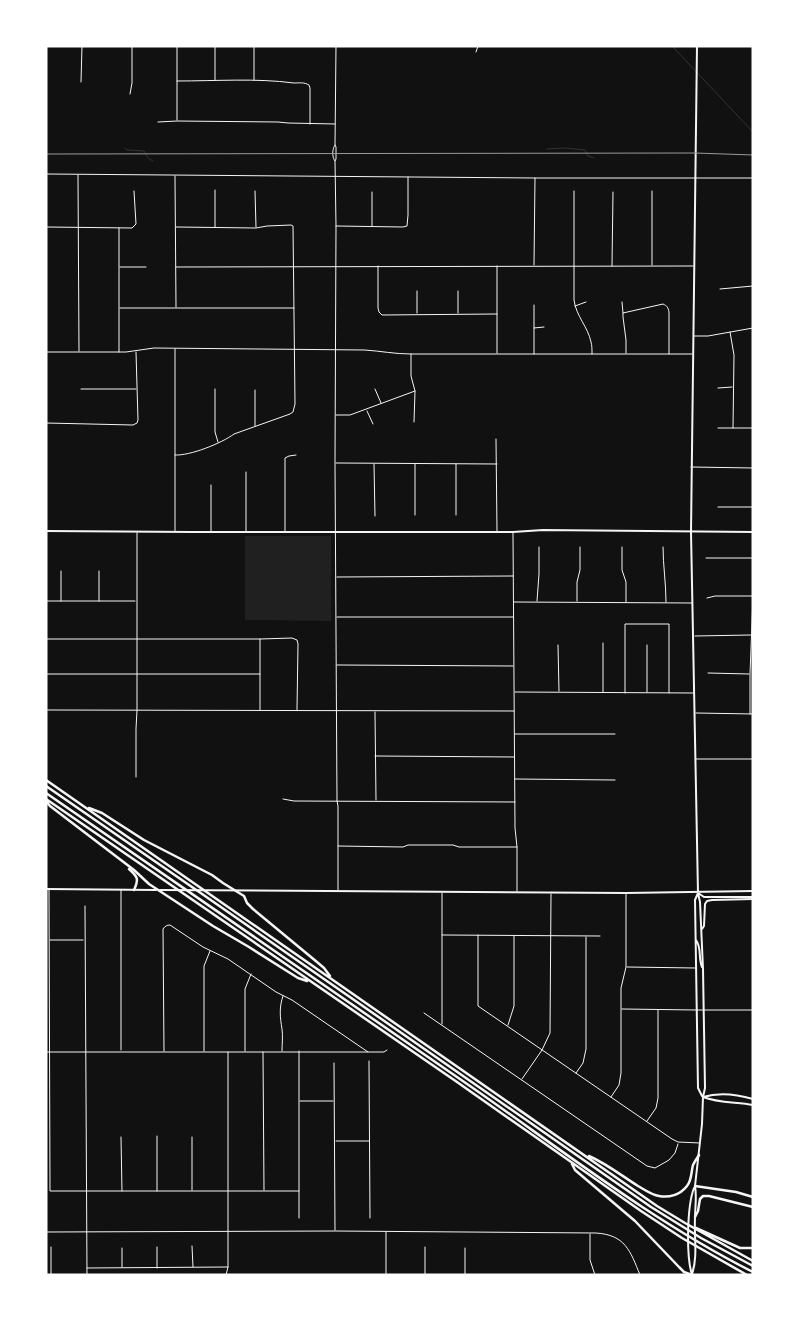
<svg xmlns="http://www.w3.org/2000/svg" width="799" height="1321" font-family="'Titillium Web',sans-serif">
<rect width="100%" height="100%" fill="#111"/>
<path fill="#202020" d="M245,536H331V621L245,620Z"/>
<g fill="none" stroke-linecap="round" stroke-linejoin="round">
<path stroke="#333" stroke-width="1" d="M672,46L753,132
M125,148L127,150L144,151L148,158L153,161
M547,149L564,148L585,150L588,156L594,158"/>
<path stroke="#f5f5f5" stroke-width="1" d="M177,46V120
M215,46V80
M254,46V80
M476,52L478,46
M177,81C216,81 256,78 294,83C299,83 304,82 309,85L310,88V124
M81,82L82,46
M130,94L132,83V46
M158,122L177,121L278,122L288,123L335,124
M78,175L79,351
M175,176L176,307
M215,190V227
M255,191L256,227
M574,191V300C576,316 588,327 591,342C592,345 592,350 592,354
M336,226L403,227L407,226L408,215V177
M372,226V192
M46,227L132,228L136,224L134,191
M119,228V352
M534,265L535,178
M652,265V191
M378,266V308L379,312L382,315L497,314
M497,266V353
M612,266L613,192
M120,267H146
M176,267L693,266
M720,289L753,286
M622,302L623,313V317L626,340V353
M575,306L586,302
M120,308H294
M417,313V291
M458,313V291
M623,313L663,304C667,306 668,307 669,312V354
M534,328L544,327
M730,332L734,355L733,428
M694,336H708L753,328
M175,349V531
M411,354V376L415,391L414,422
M534,354V305
M718,388L732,387
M81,389H136
M215,389V432L218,442
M375,389L381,403
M255,390V426
M367,411L373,424
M336,415H350L415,391
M46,423L133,425L137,423L138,420L136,352
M718,428H753
M496,439L497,531
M175,455C190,456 222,443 234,434L290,414L293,412L295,404L293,226L291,225L267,226L256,228L176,227
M336,463L497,464
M374,464L375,516
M415,464V515
M456,464V515
M691,467L753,468
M246,472V532
M211,485V531
M718,507H753
M285,532V458L289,456L296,455
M513,533L515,828L517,847V891
M622,547V570L626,582V602
M663,547C663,565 666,583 666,602
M706,558H753
M61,571V601
M337,577L513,576
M707,598L715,596H753L750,674V714
M46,601H135
M99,601V571
M537,601L539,574V547
M577,601V582L580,570V547
M514,602L692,603
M337,617H513
M695,636L751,635
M46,639H260L292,638L297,640L298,644L297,710
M603,643V692
M558,645L559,691
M647,645V692
M337,665L513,666
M708,673L749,674
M46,674H260
M515,692L693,693
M625,693V624H669V693
M46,710L514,711
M260,710V639
M375,712L376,800
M696,713L753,714
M515,734H615
M375,756L514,757
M696,759H753
M136,777V729L137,710V533
M515,779L615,780
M283,799L294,801L515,802
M338,846L403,847L408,845H453L459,847H517
M49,890L50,1191H299
M121,890V1050
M442,893V1024
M85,906L87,1275
M442,935L600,936
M478,935V1006L672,1139L678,1142L700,1143
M50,940H83
M627,967L695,968
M622,1009L696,1010
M424,1013L647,1166L655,1168L669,1160L675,1153L678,1144
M508,1025L514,1006V936
M164,1051L163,929C165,926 167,925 170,925L203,947L228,959L276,992L292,1000L368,1052
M204,1051V966L210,951
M245,1051V989L251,974
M282,1051C282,1044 283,1036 282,1029C280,1017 279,1007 283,996
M299,1051V1218
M46,1052H384L387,1050
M263,1052L264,1190
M369,1061L370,1218
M334,1063L335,1230
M576,1073L583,1063L586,1049V937
M522,1079L542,1050L550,1033L551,894
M611,1097L619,1085L621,1073V988L626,967V894
M300,1101H333
M647,1121L656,1108L658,1098V1010
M157,1136V1191
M121,1137L122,1191
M192,1137V1190
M336,1141H369
M386,1232V1275
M590,1234V1260L595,1275
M192,1246L193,1267
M157,1247V1268
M425,1247V1275
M122,1248V1267
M87,1268L228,1267
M51,1275V1247
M226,1275L228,1267V1052
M465,1275V1248"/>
<path stroke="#f5f5f5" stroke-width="1" d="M335,145C332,149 332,157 335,161L336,226L335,463L337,801L338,806V890
M335,161L336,159V147L335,145L336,46
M46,174L535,178H753
M46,352H126L154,348L365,350C380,351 395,354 411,354H692
M697,1010H753
M46,1232L335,1231L596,1233C625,1235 630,1250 640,1275"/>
<path stroke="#f5f5f5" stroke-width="2" d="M46,531L192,532H513L543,530L753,532
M46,889L156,890
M703,1097C718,1103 736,1102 753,1105
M703,1097C719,1092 736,1094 753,1099"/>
<path stroke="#f5f5f5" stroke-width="2" d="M160,890L626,893L753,891
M698,893L695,900L698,1088L702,1096
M698,893L704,897H753
M702,929L704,926L705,904L707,901L712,900L753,899
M696,940C702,948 698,958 702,967
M692,1274C698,1257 694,1237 695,1218C695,1207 697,1197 695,1186L702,1124L703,1097L705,1088L703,969L700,902L698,893L691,532L697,46
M692,1275C686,1256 687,1206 694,1188"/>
<path stroke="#f5f5f5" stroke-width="2.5" d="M46,780L657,1206L685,1223L753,1261
M46,786L205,896L651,1207L701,1238L753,1266
M46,793C187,890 329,987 470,1086C562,1150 652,1221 753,1272
M46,799L457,1082L641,1211L682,1238L747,1275
M46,801L50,806L134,870L149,884L213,926L249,947L298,978L307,981
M89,808L102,813L144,840L212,875L223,883L244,896L247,903L253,909L317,962L324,968L330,976
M129,869C138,877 139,879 134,890
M589,1156C607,1164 622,1176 638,1186C645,1190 652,1195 659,1196C669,1198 680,1195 687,1186C692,1180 691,1172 693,1165C695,1161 697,1158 699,1155
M572,1164L575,1170L635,1221L679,1267L684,1272L692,1275
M695,1186L736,1192L753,1197
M695,1217L698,1211L700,1199L703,1196H709L753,1207
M696,1228L740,1248H753"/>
<path stroke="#9a9a9a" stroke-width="1" d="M46,154L695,153L753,155"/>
</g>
<rect width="799" height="1321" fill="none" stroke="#ffffff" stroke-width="95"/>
</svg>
